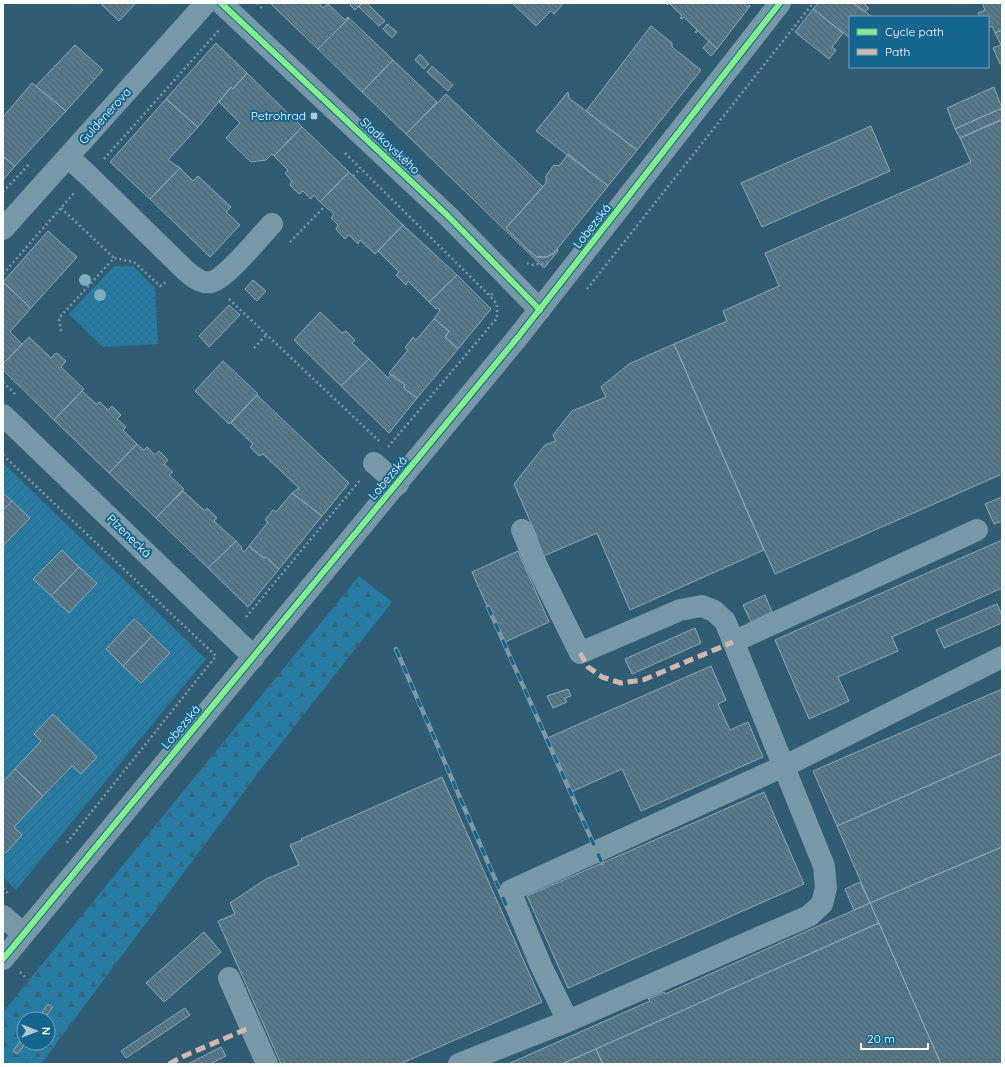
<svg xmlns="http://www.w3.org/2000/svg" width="1005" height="1067" font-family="Quicksand,sans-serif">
<defs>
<pattern id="forest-firs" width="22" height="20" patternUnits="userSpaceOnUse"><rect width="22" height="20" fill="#267ba3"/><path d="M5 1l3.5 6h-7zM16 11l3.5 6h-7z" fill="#396478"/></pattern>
<pattern id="park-dots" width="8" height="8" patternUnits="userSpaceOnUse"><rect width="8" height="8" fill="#267ba3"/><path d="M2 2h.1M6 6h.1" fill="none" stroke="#396478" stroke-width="1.8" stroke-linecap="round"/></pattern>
<pattern id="garden-furrows" width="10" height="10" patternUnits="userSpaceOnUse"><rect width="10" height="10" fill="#267ba3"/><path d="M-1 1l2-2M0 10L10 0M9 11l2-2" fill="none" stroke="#396478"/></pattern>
<pattern id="building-back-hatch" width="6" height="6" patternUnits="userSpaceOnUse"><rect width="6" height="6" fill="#56798a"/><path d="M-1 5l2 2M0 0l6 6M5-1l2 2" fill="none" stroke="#51626b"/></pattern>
</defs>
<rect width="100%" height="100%" fill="#305d73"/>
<path fill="url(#forest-firs)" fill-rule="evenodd" d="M359,576L392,602L261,769L41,1064H3V1012ZM24,1019H48V1043H24Z"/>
<path fill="url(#park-dots)" d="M114,266H133L155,288L158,344L103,347L69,314Z"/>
<path fill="url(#garden-furrows)" d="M3,463L206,659L16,890L3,877Z"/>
<path fill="url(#building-back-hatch)" stroke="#8ca7b4" d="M100,3H136L119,21Z
M270,3H319L323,8L328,4L345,20L348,17L349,18L318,49Z
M351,3H362L355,10L350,5Z
M362,3H367L385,21L379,26L359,7Z
M512,3H564L554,14L551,11L536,26Z
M666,3H744L747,7L749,5L750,6L717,49L698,31L696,33L695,32L697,30L684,17L682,19L680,18L682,16L669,3L667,5Z
M818,3H853L872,17H850V38L813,9Z
M853,3H867L865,5L869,8L865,12Z
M982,3H1002V30L995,33L992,26L988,28V17H980L978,13L985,10Z
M813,9L843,33L832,47L836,50L829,59L795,32Z
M349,18L393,60L362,92L318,49Z
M387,24L397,32L392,38L383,29Z
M651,26L672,43V47L701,70L637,150L586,111Z
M1002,30V64H1000L993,48L1001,45L995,33Z
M709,41L717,49L711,56L703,48Z
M216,43L247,73L233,89L231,87L198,127L166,99Z
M75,45L103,70L66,111L36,86Z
M420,54L429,64L424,69L415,60Z
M393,60L437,102L406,134L362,92Z
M432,66L453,85L448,91L427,72Z
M247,73L302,127L274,156L272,154L266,160L251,162L226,138L240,123L219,102L231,87L233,89Z
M32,83L66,111L15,166L3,156V117Z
M994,87L1002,108L955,129L947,108Z
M568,92L569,98L637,150L608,186L536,131Z
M446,94L543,187L506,228L529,251L537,257H547L554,253L557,249L558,251L544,268L406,134Z
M166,99L198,127L168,160L180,168L150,199L110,162Z
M1002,108V119L960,138L955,129Z
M1002,120V474L775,574L674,344L727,321L723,311L779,286L765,253L971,162L960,138Z
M871,126L890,171L762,227L741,183Z
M302,127L349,172L320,202L314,195L311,199L303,191L299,194L290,185L292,181L285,173L288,170L274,156Z
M568,154L608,186L554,253L547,257H537L529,251L506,228L546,183V176L554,165L559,166Z
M3,156L15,166L3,180Z
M180,168L193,181L198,176L231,207L226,212L240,225L210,257L150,199Z
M349,172L403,225L375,254L360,240L358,244L349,235L345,239L336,229L338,225L331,218L334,214L320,202Z
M403,225L457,275L429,302L408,281L406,285L396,275L399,272L378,251Z
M48,231L77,257L31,308L3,282Z
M457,275L491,309L458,349L445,337L449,331L434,319L440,310L437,308L436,309L429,302Z
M253,280L266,291L257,301L245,289Z
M3,282L31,308L10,332L22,344L3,364Z
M229,305L240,315L209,347L199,336Z
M320,312L342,333L346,331L355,340L352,343L369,359L341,386L294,340Z
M434,319L449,331L445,337L458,349L417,398L404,388L405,385L389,373L408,350L405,348L413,337L416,340Z
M29,337L51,358L56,353L58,354L66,361L61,367L84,389L54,420L3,370V364Z
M674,344L764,550L630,610L597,533L539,558L537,537L514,484L545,445L556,441L553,435L572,411L606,397L601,387L629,364Z
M369,359L388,378L391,374L405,385L404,388L417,398L389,433L341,386Z
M223,361L258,394L229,424L195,391Z
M82,391L96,404L100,402L108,410L112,406L121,415L117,419L126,427L123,430L137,444L109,473L54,420Z
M257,395L349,483L322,516L292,493L299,488L263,454L259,456L250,447L253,444L231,423Z
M137,444L144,450L147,447L155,455L159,451L168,460L164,464L173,472L169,475L184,489L156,518L109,473Z
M183,491L205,511L207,508L217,518L214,521L236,541L208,568L156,518Z
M3,493L12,501L3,510Z
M292,493L322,516L279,569L266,557L264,558L249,546L268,522L265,520L273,510L276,512Z
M1002,497V521L994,524L985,504Z
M12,501L30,518L3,546V510Z
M1002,540V588L892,637L898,651L838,677L849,701L809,719L775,640Z
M236,541L242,548L241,549L244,552L249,546L264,558L266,557L279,569L248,607L208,568Z
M62,550L79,567L51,596L33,579Z
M518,551L549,622L503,643L472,572Z
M79,567L97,583L69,613L51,596Z
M765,595L772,612L751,622L743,605Z
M997,604L1002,615V623L944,648L936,630Z
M134,619L152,636L123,666L106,649Z
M695,628L701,643L632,674L625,659Z
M152,636L170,653L141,683L123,666Z
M711,666L726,700L718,704L730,730L748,722L763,757L641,811L622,769L569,793L545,739Z
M568,689L571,696L565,698L567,702L553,708L547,696Z
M1002,689V753L837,826L813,771Z
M53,714L97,757L81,774L72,766L43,796L15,769L41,741L34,734Z
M1002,753V847L870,903L837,826Z
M15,769L43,796L14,827L22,835L6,853L3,850V782Z
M442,777L542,1002L400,1064H281L218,921L235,914L230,903L266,879L299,865L290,845L302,840L301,839Z
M764,792L804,884L568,988L527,896Z
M1002,847V1064H941L870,903Z
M860,882L870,903L854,910L845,889Z
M870,903L879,923L562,1064H508L650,1001L648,999L664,992L665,994Z
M879,923L941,1064H603L596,1049Z
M204,932L221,952L164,1002L146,983Z
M48,1004L53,1007L44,1019H37Z
M185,1008L190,1015L126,1058L121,1051Z
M24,1036V1043H26L17,1054L13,1051Z
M221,1047L226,1056L210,1064H188Z
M596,1049L603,1064H562Z"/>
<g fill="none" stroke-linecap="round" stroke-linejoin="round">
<path stroke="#7798a6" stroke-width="2.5" stroke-dasharray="2 3" stroke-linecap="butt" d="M257,3L262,8
M345,153L490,296
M104,159L219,30
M353,176L361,168
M3,192L30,163
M61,208L114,258
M290,242L325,206
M527,263L531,265L548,263
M3,274L74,193
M587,289L813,3
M229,299L379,441
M61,331L59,318L114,258L134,262L160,286L166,282
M254,348L267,334
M3,382L17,396
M388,447L497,318V304L490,296L493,293
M3,455L216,656L65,845
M246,617L361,479
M3,888L10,895
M20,972L25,977"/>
<path stroke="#7798a6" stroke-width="22" d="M221,3L448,216L540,310
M68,157L89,176L186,271C194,277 201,284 211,282C226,279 260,236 272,224
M3,229L206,3
M3,415L254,657
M374,463L398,484
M733,642L977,530
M3,916L23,934
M3,959L518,337L780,3
M229,978L267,1064
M568,1021L541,966L510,891L797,760L1002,657
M459,1064L568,1021L809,916L822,904L826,888L824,866L725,621L714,611L702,606L680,610L580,653L537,566L522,530"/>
<defs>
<path id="rail" d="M488,607L602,863
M396,649L507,907"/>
</defs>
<use href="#rail" stroke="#7a98a6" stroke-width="4.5"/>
<use href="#rail" stroke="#15668e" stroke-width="3" stroke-dasharray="9" stroke-linecap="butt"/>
<path stroke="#d1b7ad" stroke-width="5" stroke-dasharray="10 5" stroke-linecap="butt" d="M580,653L588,667L602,677L621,683L643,680L733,642
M169,1064L184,1056L251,1027"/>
<defs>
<path id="cycleway" d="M221,3L448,216L540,310
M3,959L518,337L780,3"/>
</defs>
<use href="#cycleway" stroke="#15668e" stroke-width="8"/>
<use href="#cycleway" stroke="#82f089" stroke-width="6"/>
</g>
<g fill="#83abbe">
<circle cx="85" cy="280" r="6"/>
<circle cx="100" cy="295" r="6"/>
</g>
<rect fill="#b7c6ce" stroke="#15668e" stroke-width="1.5" x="310" y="112" width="8" height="8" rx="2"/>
<g text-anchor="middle" stroke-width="4" stroke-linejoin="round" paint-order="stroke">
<g font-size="12" fill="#fff" stroke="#15668e">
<text transform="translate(105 116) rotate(-48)" y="4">Guldenerova</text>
<text transform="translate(390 146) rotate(43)" y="4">Sladkovského</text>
<text transform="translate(592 226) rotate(-52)" y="4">Lobezská</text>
<text transform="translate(388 478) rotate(-50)" y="4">Lobezská</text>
<text transform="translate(129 536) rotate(44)" y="4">Plzenecká</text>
<text transform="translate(181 727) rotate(-50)" y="4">Lobezská</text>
</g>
<g font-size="12" fill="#fff" stroke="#15668e" text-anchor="end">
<text x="306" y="120">Petrohrad</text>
</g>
</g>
<rect width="1005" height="1067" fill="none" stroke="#ffffff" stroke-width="8"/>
<rect x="849" y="16" width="140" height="52" fill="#15668e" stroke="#73a3bb"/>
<rect x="857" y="29" width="20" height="6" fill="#82f089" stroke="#73a3bb"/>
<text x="885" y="36" font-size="12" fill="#ffffff">Cycle path</text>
<rect x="857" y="49" width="20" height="6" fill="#d1b7ad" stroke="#73a3bb"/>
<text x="885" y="56" font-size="12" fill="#ffffff">Path</text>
<g transform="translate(36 1031) rotate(90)"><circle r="19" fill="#15668e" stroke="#73a3bb"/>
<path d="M0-3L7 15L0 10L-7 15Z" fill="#b7c6ce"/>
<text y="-6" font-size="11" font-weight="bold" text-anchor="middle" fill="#ffffff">N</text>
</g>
<path d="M861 1043v6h67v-6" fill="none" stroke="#ffffff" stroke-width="2"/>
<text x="867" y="1043" font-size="12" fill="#ffffff" stroke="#15668e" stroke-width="3" paint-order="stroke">20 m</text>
</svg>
